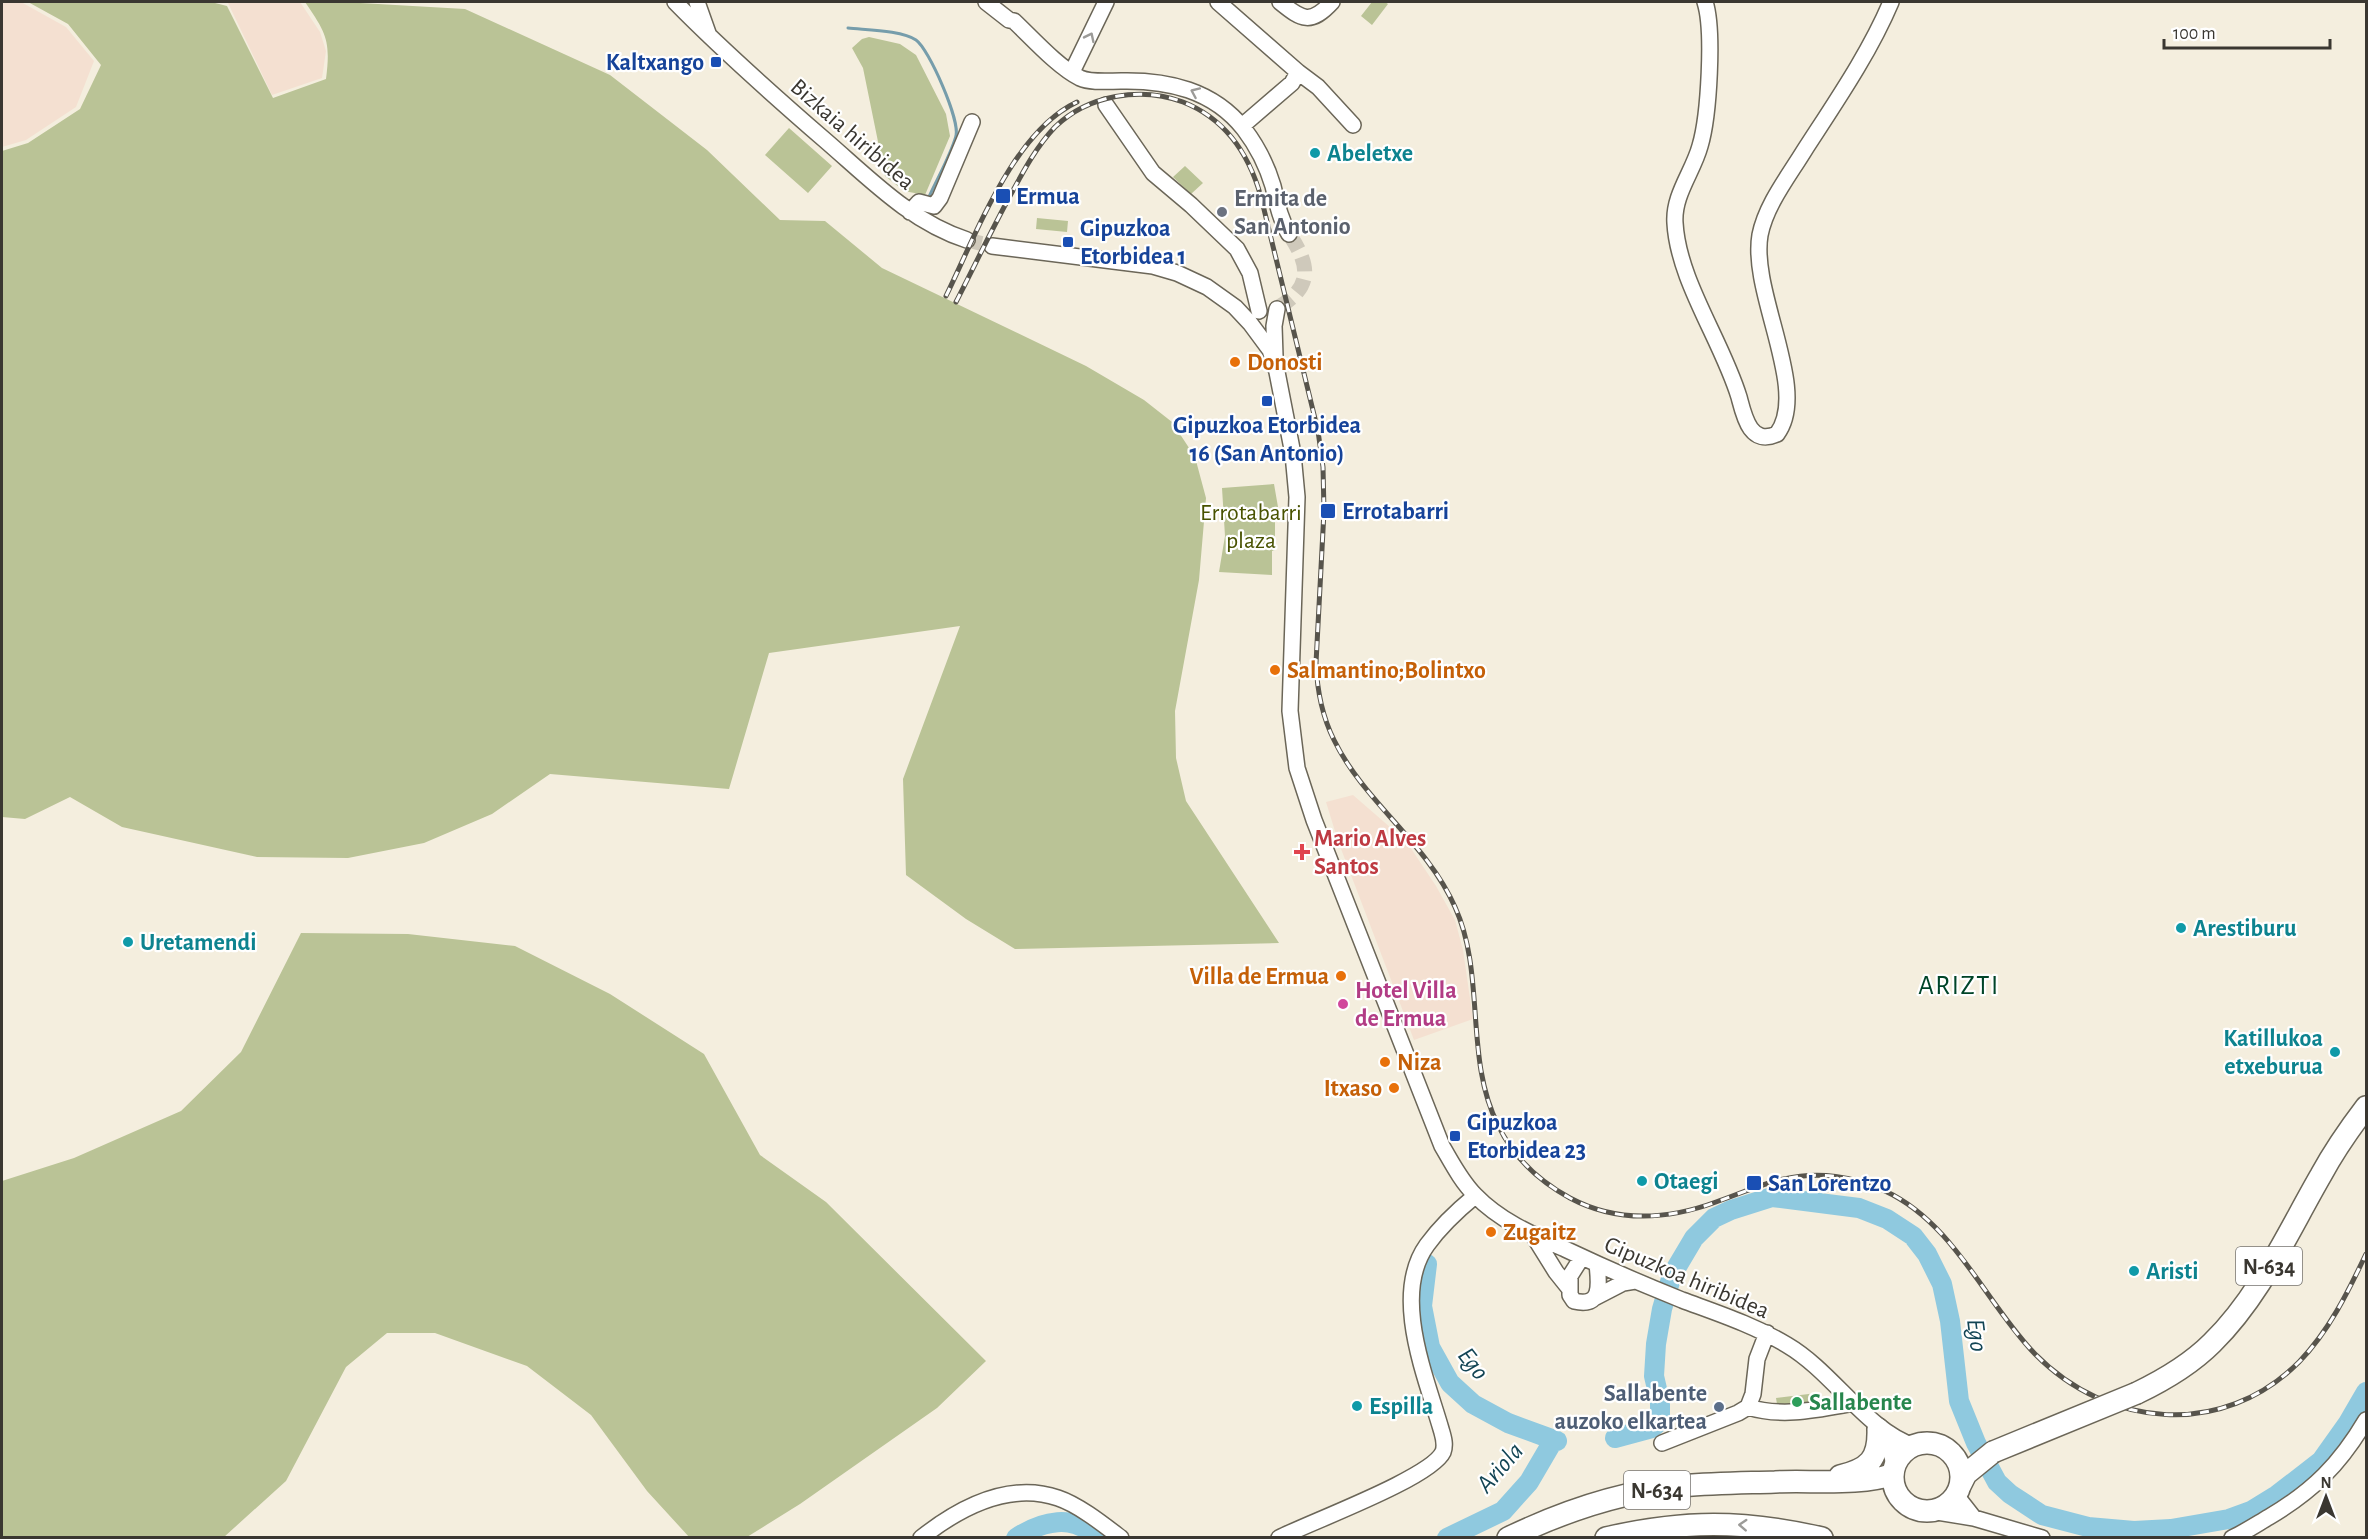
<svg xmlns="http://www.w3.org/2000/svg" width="2368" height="1539" font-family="'Alegreya Sans',sans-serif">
<rect width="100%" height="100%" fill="#f4eede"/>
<path fill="#f4e0d1" d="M2,2H21L66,27L94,61L76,107L26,140L2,147Z
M220,2H300L320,32L326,51L322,78L272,95L228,3Z
M1353,795L1406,841L1436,886L1455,920L1463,950L1473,1019L1414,1040L1338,841L1326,802Z"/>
<path fill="#bac396" d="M28,2H211L227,6L273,98L326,79C331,40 326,33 305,2H343L465,9L610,75L707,150L780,220L825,221L882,268L1086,366L1144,400L1172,422L1195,457L1206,498L1199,580L1175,711L1176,758L1186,801L1279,943L1015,949L966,919L906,875L903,779L960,626L769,653L729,789L550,774L492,814L424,843L348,858L257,857L122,827L70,797L25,819L2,817V151L28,143L80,109L101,65L68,24Z
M1372,2H1385L1388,4L1372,25L1361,16Z
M869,37L900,44L916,55L946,114L950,136L925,195L904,191L885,176L863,68L852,48L862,39Z
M789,128L832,166L808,193L765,155Z
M1185,166L1203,183L1191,194L1173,177Z
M1037,218L1068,221L1067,232L1036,229Z
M1274,484L1278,507L1275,509V550L1272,551V575L1219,572L1225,536L1222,488Z
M301,933L408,934L515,946L610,994L704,1054L760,1155L826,1202L986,1361L937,1408L800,1504L747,1537L690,1538L647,1491L591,1415L527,1366L435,1333H387L346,1367L286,1481L224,1537H2V1181L74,1158L181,1111L241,1052Z
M1817,1393L1818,1405L1778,1410L1776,1398Z"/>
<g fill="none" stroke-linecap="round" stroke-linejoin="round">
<path stroke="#769dab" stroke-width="3" d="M848,28C865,30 902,30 916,40C929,49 960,120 956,136C950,157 937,179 928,199"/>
<path stroke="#8fc9df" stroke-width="20" d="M1427,1264L1422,1306L1430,1347L1450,1383L1473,1404L1508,1423L1557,1441
M1615,1438L1652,1428L1660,1421V1402L1654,1376L1656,1344L1662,1309L1672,1275L1694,1238L1714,1218L1731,1210L1772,1197L1859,1208L1887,1219L1913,1236L1927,1254L1942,1284L1950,1321L1959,1401L1976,1443L1997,1482L2010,1494L2042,1515L2088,1527L2134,1531L2171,1529L2229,1519L2251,1511L2277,1495L2321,1461L2348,1423L2366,1392
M1016,1538C1042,1521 1074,1513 1096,1538
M1447,1538L1503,1511L1529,1482L1553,1441"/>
<path stroke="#cfc9bb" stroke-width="15" stroke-dasharray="15 8" stroke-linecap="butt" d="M967,240L992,246
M1279,307C1313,286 1310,265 1289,234"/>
<defs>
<path id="minor" d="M675,2C723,51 774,96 826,141C870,179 911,222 967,240
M697,2L708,33
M986,2L1009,20L1014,21C1032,38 1058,67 1080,78C1091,83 1109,81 1121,81C1168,80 1213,90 1244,129C1257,146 1267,166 1273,186C1277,203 1280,219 1289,234
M1218,2L1298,72L1292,83L1242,126
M1280,2C1302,20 1311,25 1332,2
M1705,2C1714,30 1709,116 1700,146C1693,172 1673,195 1675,223C1678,280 1722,341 1739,397C1744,416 1750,446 1777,434C1810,390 1750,293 1760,235C1766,205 1788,177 1804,151C1835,103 1869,54 1891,2
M1072,72L1106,2
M1298,72L1318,87L1353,125
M1106,105L1153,173L1191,205L1237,249L1250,273L1259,311
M910,212L919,202L934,206L940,198L972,122
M992,246L1153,266L1177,273L1207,287L1235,307L1250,323L1270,350L1277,372L1293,454L1297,497L1290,711L1297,768L1314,820L1442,1146C1452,1163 1461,1181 1475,1195C1500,1221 1533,1235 1565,1249C1603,1267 1642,1284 1682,1300C1717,1313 1754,1325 1787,1345C1833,1372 1866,1430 1914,1446
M1275,356L1274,326L1277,309
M1533,1235L1556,1272L1568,1287
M1582,1257L1570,1276V1295L1574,1301C1603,1308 1599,1283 1597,1264
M1594,1298L1623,1283L1635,1281
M1748,1407L1753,1394L1757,1359L1767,1333
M1878,1429L1890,1450L1895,1467
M1662,1443L1738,1413L1748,1407C1783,1418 1820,1409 1855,1403
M1956,1495L1974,1518
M1931,1511L1974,1518L2042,1538
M921,1538C959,1508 1008,1481 1058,1498C1079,1505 1104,1525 1121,1538
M1279,1538C1310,1522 1431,1478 1443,1452C1446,1444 1443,1436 1441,1429C1426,1377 1391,1295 1427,1245C1440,1227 1458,1210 1475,1196
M2232,1538C2245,1532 2257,1524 2269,1517C2313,1491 2340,1464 2366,1420"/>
<path id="highway" d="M2137,1393C2164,1380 2190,1365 2212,1343C2260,1296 2288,1232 2321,1175C2334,1151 2350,1128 2366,1107
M1893 1477a34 34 0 1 1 68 0a34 34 0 1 1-68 0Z
M1840,1476C1869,1469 1879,1459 1878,1429
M1960,1486L1966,1474L1993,1452
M1508,1538C1562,1512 1624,1491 1683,1486C1714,1483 1744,1483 1775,1482C1809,1480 1862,1486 1893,1474
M1606,1538C1684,1520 1743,1520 1822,1538"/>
</defs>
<use href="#minor" stroke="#6b6658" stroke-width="18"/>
<use href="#highway" stroke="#6b6658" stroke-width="24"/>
<use href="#minor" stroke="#fff" stroke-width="15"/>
<use href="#highway" stroke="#fff" stroke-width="21"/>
<defs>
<path id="rail" d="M946,296C976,235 1013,132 1077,102
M956,302C974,267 991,231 1010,196C1023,172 1036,147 1055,127C1088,95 1141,86 1183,102C1226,119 1249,154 1261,197L1318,431L1323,467L1324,511L1316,663C1317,689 1322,716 1334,740C1364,802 1427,843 1455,907C1486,975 1464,1058 1498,1125C1513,1157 1539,1181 1570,1198C1617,1223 1667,1220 1716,1202C1739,1194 1761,1184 1784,1179C1818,1171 1854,1176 1885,1191C1954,1223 1985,1302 2035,1354C2109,1429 2223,1438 2299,1362C2329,1331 2348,1292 2366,1254"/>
</defs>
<use href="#rail" stroke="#57544c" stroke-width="5"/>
<use href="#rail" stroke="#fff" stroke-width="3" stroke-dasharray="9" stroke-linecap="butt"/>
<defs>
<path id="highway-bridge" d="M1993,1452L2137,1393"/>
</defs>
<use href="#highway-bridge" stroke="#6b6658" stroke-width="24" stroke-linecap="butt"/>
<use href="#highway-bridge" stroke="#fff" stroke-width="21"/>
</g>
<defs><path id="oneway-chevron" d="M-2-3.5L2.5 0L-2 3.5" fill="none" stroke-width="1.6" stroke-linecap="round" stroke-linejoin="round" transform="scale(1.5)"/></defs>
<g stroke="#9c9b98">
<use href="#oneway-chevron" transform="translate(1090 37) rotate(-64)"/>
<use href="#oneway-chevron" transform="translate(1195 92) rotate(-156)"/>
<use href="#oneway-chevron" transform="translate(1743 1525) rotate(-177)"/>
</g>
<g fill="#1a4fb4" stroke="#fff" stroke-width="2">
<rect x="710" y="56" width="12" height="12" rx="3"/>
<rect x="995" y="188" width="16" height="16" rx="3"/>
<rect x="1062" y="236" width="12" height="12" rx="3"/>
<rect x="1261" y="395" width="12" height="12" rx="3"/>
<rect x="1320" y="503" width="16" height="16" rx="3"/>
<rect x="1449" y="1130" width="12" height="12" rx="3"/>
<rect x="1746" y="1175" width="16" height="16" rx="3"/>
</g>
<g fill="#0f9aa8" stroke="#fff" stroke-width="2">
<circle cx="1315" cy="153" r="6"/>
<circle cx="2181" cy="928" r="6"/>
<circle cx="128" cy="942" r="6"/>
<circle cx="2335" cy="1052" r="6"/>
<circle cx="1642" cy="1181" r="6"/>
<circle cx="2134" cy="1271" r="6"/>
<circle cx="1357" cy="1406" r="6"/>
</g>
<circle fill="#6b7280" stroke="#fff" stroke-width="2" cx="1222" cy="212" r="6"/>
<g fill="#e8710a" stroke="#fff" stroke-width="2">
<circle cx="1235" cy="362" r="6"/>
<circle cx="1275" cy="670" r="6"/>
<circle cx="1341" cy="976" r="6"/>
<circle cx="1385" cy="1062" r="6"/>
<circle cx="1394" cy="1088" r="6"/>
<circle cx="1491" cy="1232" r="6"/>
</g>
<path fill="#e0444e" stroke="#fff" stroke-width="2" d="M1299 843h6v6h6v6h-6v6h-6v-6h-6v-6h6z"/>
<circle fill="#d1479c" stroke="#fff" stroke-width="2" cx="1343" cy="1004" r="6"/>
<circle fill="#2e9e5b" stroke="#fff" stroke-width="2" cx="1797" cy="1402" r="6"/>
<circle fill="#5c6f8a" stroke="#fff" stroke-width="2" cx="1719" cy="1407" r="6"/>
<g text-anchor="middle" stroke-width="4.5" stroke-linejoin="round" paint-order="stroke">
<g fill="#fff" stroke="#75736f" stroke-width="1.5">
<rect x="2236" y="1247" width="66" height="38" rx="4.5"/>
<rect x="1624" y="1471" width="66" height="38" rx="4.5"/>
</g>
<g font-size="22" font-weight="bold" fill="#3a3731">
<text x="2269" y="1274">N-634</text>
<text x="1657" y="1498">N-634</text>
</g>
<g font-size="24" font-weight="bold" fill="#164399" stroke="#fff" text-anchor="start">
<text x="704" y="70" text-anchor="end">Kaltxango</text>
<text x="1016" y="204">Ermua</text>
<text x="1080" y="236">Gipuzkoa<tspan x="1080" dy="28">Etorbidea 1</tspan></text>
<text x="1267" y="433" text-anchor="middle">Gipuzkoa Etorbidea<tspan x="1267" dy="28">16 (San Antonio)</tspan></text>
<text x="1342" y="519">Errotabarri</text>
<text x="1467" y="1130">Gipuzkoa<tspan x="1467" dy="28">Etorbidea 23</tspan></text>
<text x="1768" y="1191">San Lorentzo</text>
</g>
<g font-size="24" fill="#3a3731" stroke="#fff">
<text transform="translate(853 134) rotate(41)" y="8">Bizkaia hiribidea</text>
<text transform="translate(1687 1277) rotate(23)" y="8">Gipuzkoa hiribidea</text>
</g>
<g font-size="24" font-weight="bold" fill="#0d838f" stroke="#fff" text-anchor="start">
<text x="1327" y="161">Abeletxe</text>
<text x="2193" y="936">Arestiburu</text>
<text x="140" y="950">Uretamendi</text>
<text x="2323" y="1046" text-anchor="end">Katillukoa<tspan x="2323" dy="28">etxeburua</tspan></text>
<text x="1654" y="1189">Otaegi</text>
<text x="2146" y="1279">Aristi</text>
<text x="1369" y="1414">Espilla</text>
</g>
<g font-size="24" font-weight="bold" fill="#5b616d" stroke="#fff" text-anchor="start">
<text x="1234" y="206">Ermita de<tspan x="1234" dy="28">San Antonio</tspan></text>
</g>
<g font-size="24" font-weight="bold" fill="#c56008" stroke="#fff" text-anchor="start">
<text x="1247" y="370">Donosti</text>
<text x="1287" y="678">Salmantino;Bolintxo</text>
<text x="1329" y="984" text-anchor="end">Villa de Ermua</text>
<text x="1397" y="1070">Niza</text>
<text x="1382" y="1096" text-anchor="end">Itxaso</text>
<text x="1503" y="1240">Zugaitz</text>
</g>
<g font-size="24" fill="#485200" stroke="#fff">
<text x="1251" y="520">Errotabarri<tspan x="1251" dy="28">plaza</tspan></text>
</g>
<g font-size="24" font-weight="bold" fill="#be3a42" stroke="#fff" text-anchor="start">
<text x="1314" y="846">Mario Alves<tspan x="1314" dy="28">Santos</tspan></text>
</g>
<g font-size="24" font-weight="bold" fill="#b23c85" stroke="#fff" text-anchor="start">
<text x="1355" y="998">Hotel Villa<tspan x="1355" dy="28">de Ermua</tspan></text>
</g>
<g font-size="24" font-weight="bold" fill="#4e5e75" stroke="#fff" text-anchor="end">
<text x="1707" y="1401">Sallabente<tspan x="1707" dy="28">auzoko elkartea</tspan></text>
</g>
<g font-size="24" font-weight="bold" fill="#27864d" stroke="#fff" text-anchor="start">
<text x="1809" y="1410">Sallabente</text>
</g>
<g font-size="26" font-style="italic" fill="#134555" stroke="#fff">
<text transform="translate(1978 1335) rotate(83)" y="9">Ego</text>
<text transform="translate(1474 1363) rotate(52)" y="9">Ego</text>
<text transform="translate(1499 1467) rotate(-49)" y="9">Ariola</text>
</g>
<g font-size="27" letter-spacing="1.5" fill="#004529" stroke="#fff">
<text x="1959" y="994">ARIZTI</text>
</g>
</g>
<rect width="2368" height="1539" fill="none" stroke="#3a3731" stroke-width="6"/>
<g transform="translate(2326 1497)" stroke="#ffffff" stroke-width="4.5" paint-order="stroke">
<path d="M0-4.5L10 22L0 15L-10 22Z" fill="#3a3731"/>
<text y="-9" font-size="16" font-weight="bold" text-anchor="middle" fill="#3a3731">N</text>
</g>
<path d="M2164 39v9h166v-9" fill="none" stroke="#3a3731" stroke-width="3"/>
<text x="2173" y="39" font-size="18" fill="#3a3731" stroke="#ffffff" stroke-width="4.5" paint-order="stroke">100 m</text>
</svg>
